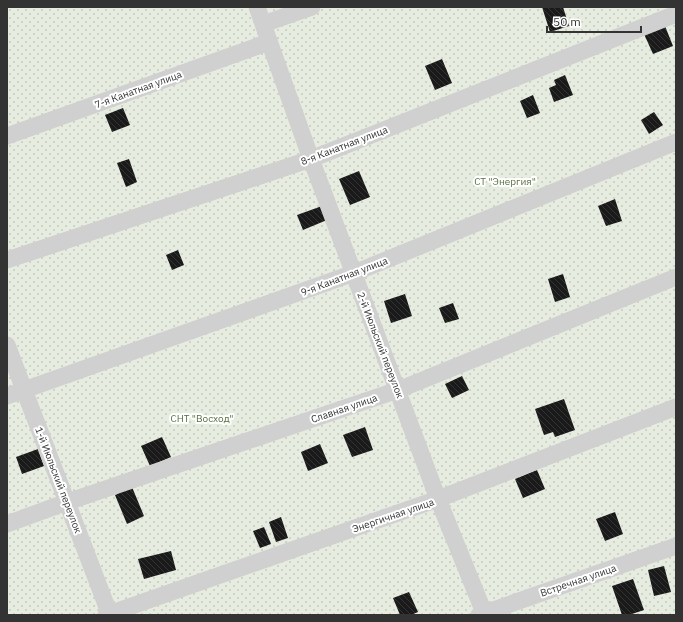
<svg xmlns="http://www.w3.org/2000/svg" width="683" height="622" font-family="'IBM Plex Sans',sans-serif">
<defs>
<pattern id="green-dots" width="8" height="8" patternUnits="userSpaceOnUse"><rect width="8" height="8" fill="#e6ecdf"/><path d="M2 2h.1M6 6h.1" fill="none" stroke="#c6cbc0" stroke-width="1.8" stroke-linecap="round"/></pattern>
<pattern id="building-back-hatch" width="6" height="6" patternUnits="userSpaceOnUse"><rect width="6" height="6" fill="#1a1a1a"/><path d="M-1 5l2 2M0 0l6 6M5-1l2 2" fill="none" stroke="#333"/></pattern>
</defs>
<rect width="100%" height="100%" fill="#fff"/>
<path fill="url(#green-dots)" d="M7,7H676V615H7Z"/>
<path fill="url(#building-back-hatch)" d="M542,7H563L569,26L550,32Z
M665,26L673,46L653,54L644,34Z
M442,59L452,83L435,90L425,66Z
M565,75L573,95L554,102L549,88L556,85L554,80Z
M533,95L540,113L527,118L520,101Z
M123,108L130,125L112,132L105,115Z
M654,112L663,125L649,134L641,120Z
M129,159L137,182L126,187L117,163Z
M359,171L370,197L350,205L339,179Z
M615,199L622,221L606,226L598,206Z
M322,206L327,220L303,230L297,215Z
M178,250L184,265L172,270L166,255Z
M563,274L570,297L555,302L548,279Z
M405,294L412,316L391,323L384,301Z
M453,303L459,319L445,323L439,308Z
M462,376L469,390L452,398L445,384Z
M564,399L575,430L555,437L553,432L544,435L535,409Z
M365,427L373,450L352,457L343,435Z
M162,437L171,457L150,466L141,446Z
M320,444L328,463L308,471L301,452Z
M38,449L44,466L22,474L16,457Z
M537,470L545,489L523,498L515,479Z
M132,487L144,516L127,524L115,495Z
M615,512L623,534L605,541L596,519Z
M281,517L288,538L276,542L269,522Z
M264,527L271,544L260,548L253,531Z
M171,551L176,570L144,579L138,559Z
M664,566L671,592L654,596L648,570Z
M633,579L644,610L629,615H622L612,586Z
M409,592L418,612L411,615H400L393,598Z"/>
<g fill="none" stroke-linecap="round" stroke-linejoin="round">
<path stroke="#d0d0d0" stroke-width="17" d="M257,7L311,159L438,499L485,615
M263,24L312,7
M7,136L269,42
M7,260L311,159L676,14
M7,345L110,615
M7,396L354,273L676,142
M7,524L67,502L398,390L676,277
M106,615L438,499L676,407
M479,615L676,546"/>
</g>
<g text-anchor="middle" stroke-width="4" stroke-linejoin="round" paint-order="stroke">
<g font-size="10" fill="#333" stroke="#fff">
<text transform="translate(138 89) rotate(-20)" y="4">7-я Канатная улица</text>
<text transform="translate(344 145) rotate(-21)" y="4">8-я Канатная улица</text>
<text transform="translate(344 276) rotate(-21)" y="4">9-я Канатная улица</text>
<text transform="translate(381 345) rotate(69)" y="4">2-й Июльский переулок</text>
<text transform="translate(344 408) rotate(-19)" y="4">Славная улица</text>
<text transform="translate(59 480) rotate(69)" y="4">1-й Июльский переулок</text>
<text transform="translate(393 515) rotate(-19)" y="4">Энергичная улица</text>
<text transform="translate(578 580) rotate(-19)" y="4">Встречная улица</text>
</g>
<g font-size="10" fill="#56703f" stroke="#fff">
<text x="505" y="185">СТ "Энергия"</text>
<text x="202" y="422">СНТ "Восход"</text>
</g>
</g>
<rect width="683" height="622" fill="none" stroke="#333333" stroke-width="16"/>
<path d="M547 26v6h94v-6" fill="none" stroke="#333333" stroke-width="2"/>
<text x="553" y="26" font-size="12" fill="#333333" stroke="#ffffff" stroke-width="3" paint-order="stroke">50 m</text>
</svg>
